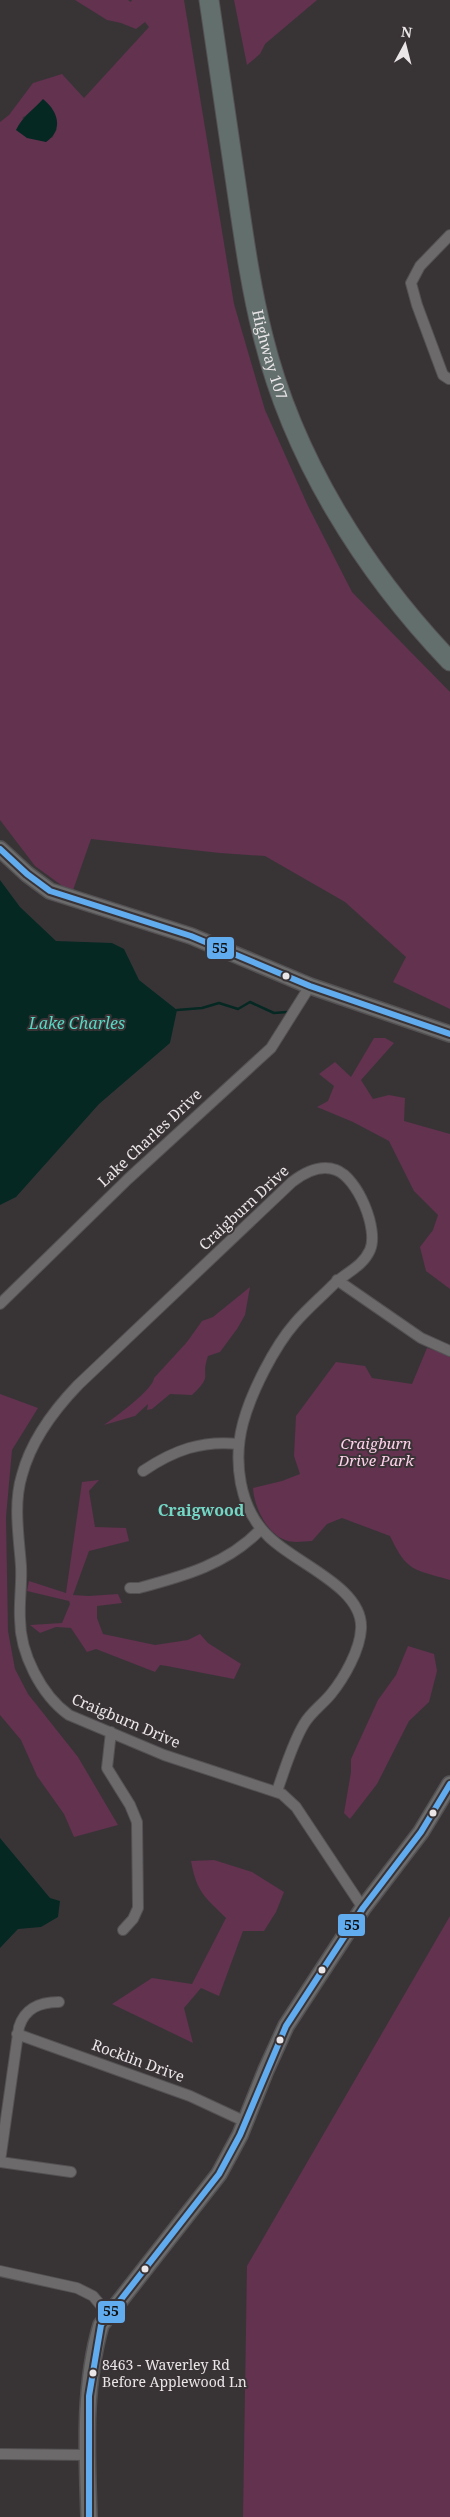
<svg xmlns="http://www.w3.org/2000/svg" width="450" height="2517" font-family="'Noto Serif',serif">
<rect width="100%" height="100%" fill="#383436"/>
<path fill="#62324f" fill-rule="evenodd" d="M75,0H128L131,2L132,0H184L234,304L265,410L308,506L352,592L450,692V1009L393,982L406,957L345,902L265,856L220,853L91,839L72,893L35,866L0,820V122L9,115L33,83L62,74L84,98L149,27L145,22L136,29L121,23L107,20ZM31,112L57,129L52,138L22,118Z
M234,0H317L265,44L260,54L247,65Z
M374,1038H385L394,1043L361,1080L373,1099L389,1095L405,1098L404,1121L450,1134V1289L426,1271L420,1247L433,1230L438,1215L414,1191L389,1141L353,1122L317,1107L328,1101L334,1086L319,1074L335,1062L351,1077Z
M250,1287L245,1315L237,1329L220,1352L208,1356C200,1379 214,1374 192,1395L170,1394L152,1409L147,1410L148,1404L135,1416L104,1425C115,1417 153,1390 154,1378L187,1342L202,1321L213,1317Z
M427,1348L450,1355V1580C413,1569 407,1572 390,1536L342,1518L327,1524L312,1541C305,1541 295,1543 288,1541C267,1535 254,1507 253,1488L282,1481L300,1474L294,1456L296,1416L336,1362L365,1366L372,1378L412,1384Z
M0,1394L38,1408L12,1450L6,1517L8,1631L15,1669L28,1694L78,1757L118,1825L74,1837L64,1814L37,1776L21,1740L0,1715Z
M99,1480L89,1491L95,1527L126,1528L129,1541L89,1551L73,1595L89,1596L118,1594L122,1603L97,1606V1618L103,1634L155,1645L188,1640L200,1634L208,1643L241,1664L234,1679L167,1666L160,1665L155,1672L96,1649L87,1652L71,1628L56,1627L40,1633L30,1625L62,1623L70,1604L69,1601L27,1591L29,1581L66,1593L82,1482Z
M408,1646L434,1654L437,1671L429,1702L409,1721L377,1784L350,1819L344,1813L351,1772V1759L378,1700L396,1675Z
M214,1860L252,1872L284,1892L276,1912L264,1931H243L219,1996L201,1988L184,2008L193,2043L112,2004L152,1978L192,1984L226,1918C204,1896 197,1893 191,1861Z
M450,1916V2517H243L247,2266Z"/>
<path fill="#052823" d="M43,99C58,111 64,129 46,142L27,138L16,130C22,117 33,110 43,99Z
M0,880L20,907L56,941L112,943L124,949L139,980L177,1010L170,1043L99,1104L16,1197L0,1205Z
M0,1838L50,1898L60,1901L58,1917L41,1927L18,1929L0,1948Z"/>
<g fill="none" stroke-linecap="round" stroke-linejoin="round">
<path stroke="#052823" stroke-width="2.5" d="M177,1010L202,1008L219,1003L238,1009L250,1002L274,1013L287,1012"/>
<defs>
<path id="minor" d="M449,379L443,375L417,305L411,283L420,266L450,235
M337,1280L421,1338L450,1351
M0,1304L128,1179L271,1048L310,986
M143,1471C174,1450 202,1440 239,1444
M130,1588H139C184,1576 228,1564 261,1529
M111,1732L107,1768L130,1805L137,1822L138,1908L133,1919L123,1930
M277,1791C285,1769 292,1744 304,1724C311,1712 322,1705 331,1694C344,1678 360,1650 361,1629C364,1587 294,1563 268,1536C239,1508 233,1461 243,1423C251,1393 274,1347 295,1323C306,1310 320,1298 332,1286C344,1273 362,1268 370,1250C379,1230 358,1178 336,1170C320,1164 305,1172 292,1182L78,1385C54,1410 31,1441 22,1475C13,1504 19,1537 21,1566C22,1584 19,1601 20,1619C20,1653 41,1695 69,1715L164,1755L282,1794L296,1807L363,1908
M17,2034L190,2096L246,2122
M0,2161L19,2027C25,2008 40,2002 59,2002
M0,2162L71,2172
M0,2271L77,2288L93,2296L108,2314
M0,2454L87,2455"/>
<path id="secondary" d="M0,849L27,874L50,891L191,936L310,986L450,1034
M89,2517C87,2453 83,2387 101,2325L219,2174L240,2135L266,2070L286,2026L363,1908L421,1832L450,1784"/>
<g id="motorway">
<path id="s1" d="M209,0C218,64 228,127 237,191C244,239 251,289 263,336C293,458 364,571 450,661"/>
</g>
</defs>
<use href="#minor" stroke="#545153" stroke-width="12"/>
<use href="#secondary" stroke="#545153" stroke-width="18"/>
<use href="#motorway" stroke="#545153" stroke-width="21"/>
<use href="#minor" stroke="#6d6a6c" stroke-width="10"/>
<use href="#secondary" stroke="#6b6b6c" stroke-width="15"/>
<use href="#motorway" stroke="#636f6d" stroke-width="19"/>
<defs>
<path id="bus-1" d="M0,849L27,874L50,891L191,936L310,986L450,1034
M89,2517V2396L101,2325L219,2174L240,2135L286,2026L363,1908L421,1832L450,1784"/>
</defs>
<use href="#bus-1" stroke="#393336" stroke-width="10"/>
<use href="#bus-1" stroke="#60acee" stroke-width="6"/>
</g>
<g fill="#eae6e8" stroke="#393336" stroke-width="2">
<circle cx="286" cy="976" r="4.5"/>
<circle cx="433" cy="1813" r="4.5"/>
<circle cx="322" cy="1970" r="4.5"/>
<circle cx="280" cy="2040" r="4.5"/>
<circle cx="145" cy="2269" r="4.5"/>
<circle cx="93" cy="2373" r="4.5"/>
</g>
<g text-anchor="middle" stroke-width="4" stroke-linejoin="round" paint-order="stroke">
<g font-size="14" fill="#eae6e8" stroke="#393336" text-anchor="start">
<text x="102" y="2370">8463 - Waverley Rd<tspan x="102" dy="17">Before Applewood Ln</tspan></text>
</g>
<g font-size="15" fill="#eae6e8" stroke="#393336">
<text dy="5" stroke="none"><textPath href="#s1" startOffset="360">Highway 107</textPath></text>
<text transform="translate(150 1138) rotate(-43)" y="5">Lake Charles Drive</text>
<text transform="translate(244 1208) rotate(-43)" y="5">Craigburn Drive</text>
<text transform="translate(126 1721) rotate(23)" y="5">Craigburn Drive</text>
<text transform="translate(138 2061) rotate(20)" y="5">Rocklin Drive</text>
</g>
<g font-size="15" font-style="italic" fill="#ffd2ea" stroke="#393336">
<text x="376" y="1449">Craigburn<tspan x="376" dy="17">Drive Park</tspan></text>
</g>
<g font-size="16" font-style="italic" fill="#56d8c3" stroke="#393336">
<text x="77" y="1029">Lake Charles</text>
</g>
<g font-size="16" font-weight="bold" fill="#72d8c5" stroke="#393336">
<text x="201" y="1516">Craigwood</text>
</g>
</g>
<g stroke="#393336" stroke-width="2">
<rect x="206" y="936" width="29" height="24" rx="5" fill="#60acee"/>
<rect x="337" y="1913" width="29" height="24" rx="5" fill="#60acee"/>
<rect x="97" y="2300" width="29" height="24" rx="5" fill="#60acee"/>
</g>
<g font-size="14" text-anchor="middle" font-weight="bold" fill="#111">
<text x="220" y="953">55</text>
<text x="352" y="1930">55</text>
<text x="111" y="2316">55</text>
</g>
<g transform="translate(405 45) rotate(7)" stroke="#393336" stroke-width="4" paint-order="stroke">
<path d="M0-4L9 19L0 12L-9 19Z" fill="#eae6e8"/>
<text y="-8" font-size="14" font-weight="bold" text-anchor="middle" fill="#eae6e8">N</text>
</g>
</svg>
